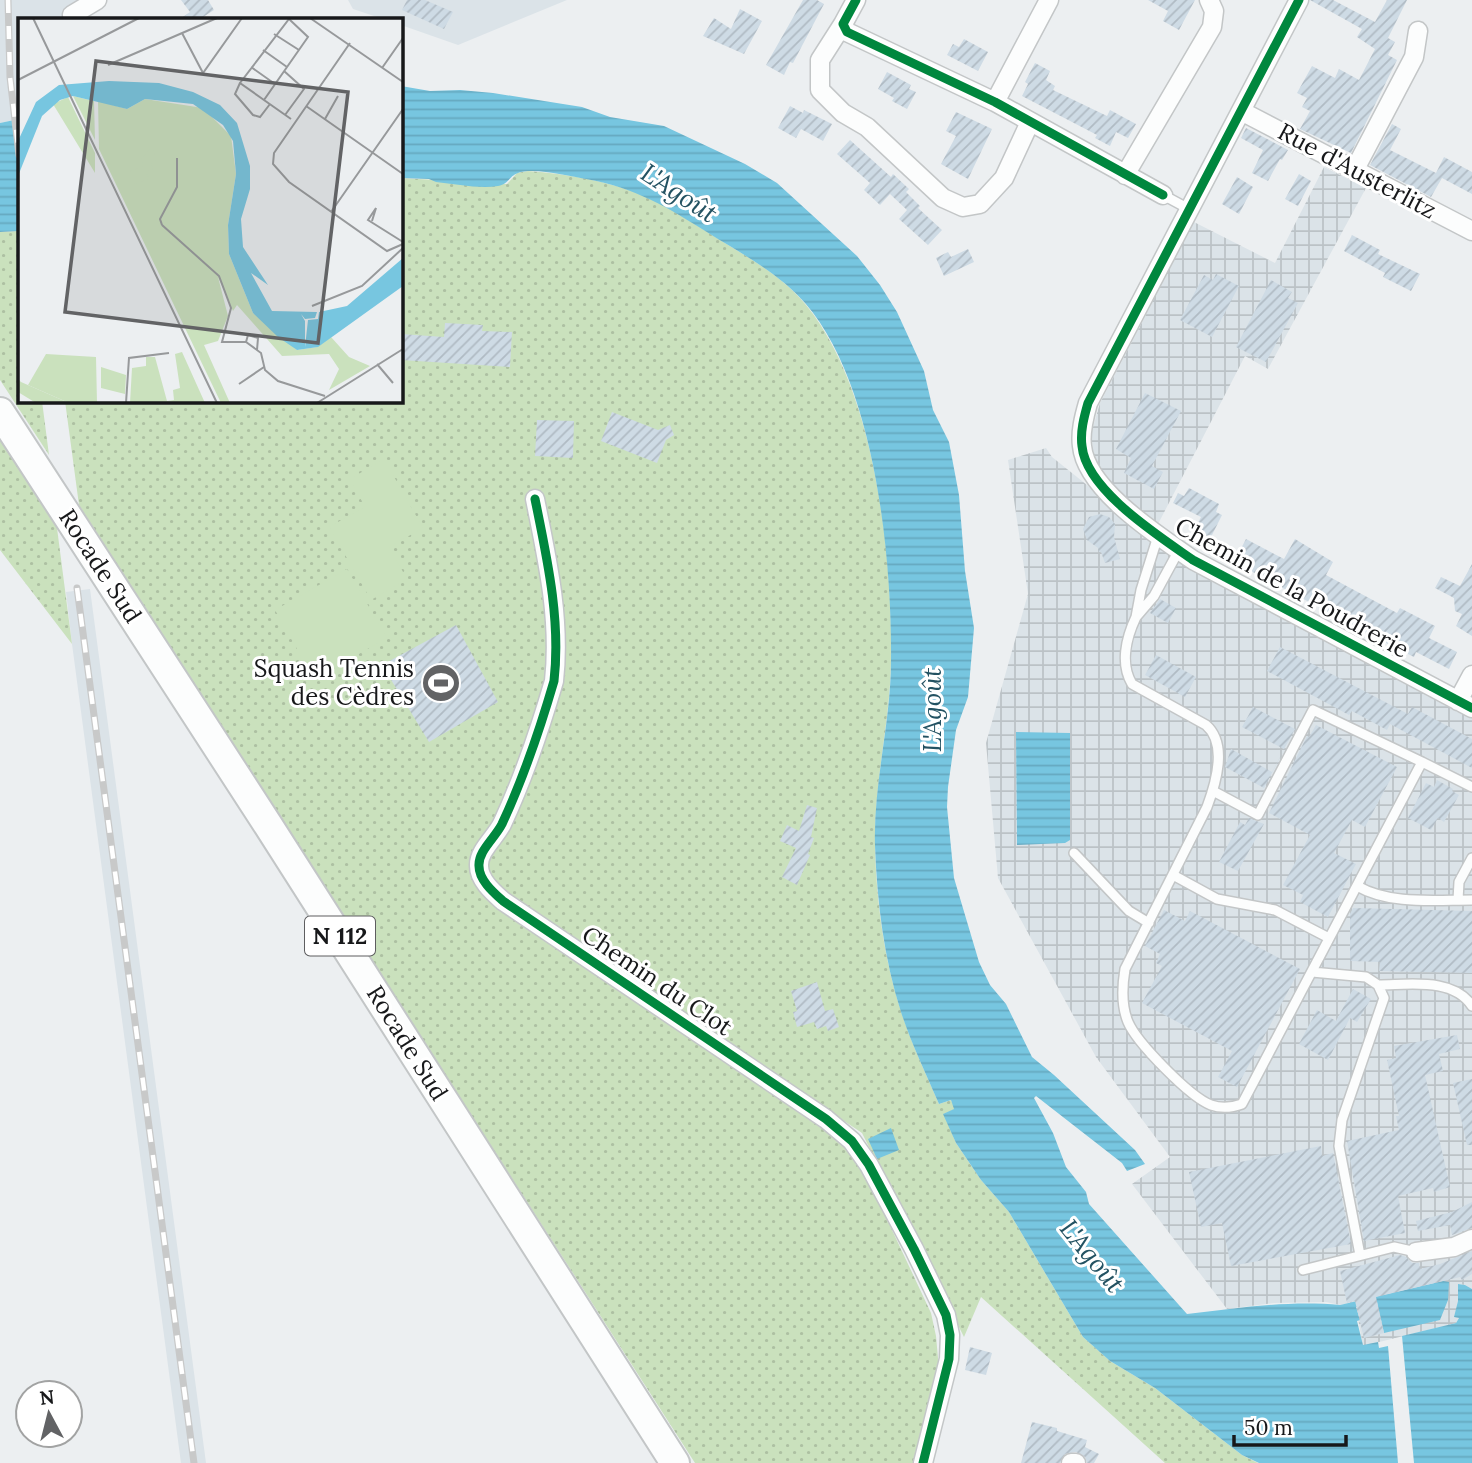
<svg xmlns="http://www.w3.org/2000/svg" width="1472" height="1463" font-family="Lora,serif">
<defs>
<pattern id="industrial-grid" width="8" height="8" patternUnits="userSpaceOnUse" patternTransform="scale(1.75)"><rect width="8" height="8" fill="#dbe3e8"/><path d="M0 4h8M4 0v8" fill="none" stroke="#bbc2c6"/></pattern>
<pattern id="grass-dots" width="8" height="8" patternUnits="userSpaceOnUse" patternTransform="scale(1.75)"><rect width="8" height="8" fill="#cae1bd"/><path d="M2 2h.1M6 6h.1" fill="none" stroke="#adc0a2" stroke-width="1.8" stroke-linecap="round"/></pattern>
<pattern id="water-rules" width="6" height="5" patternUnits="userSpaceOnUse" patternTransform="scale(1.75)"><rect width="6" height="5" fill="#77c6e0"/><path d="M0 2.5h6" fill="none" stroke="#66a9c0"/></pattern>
<pattern id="building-hatch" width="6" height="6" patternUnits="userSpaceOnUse" patternTransform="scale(1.75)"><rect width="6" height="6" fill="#cedbe5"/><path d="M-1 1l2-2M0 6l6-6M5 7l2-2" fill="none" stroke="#b0bbc4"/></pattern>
</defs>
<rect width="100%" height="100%" fill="#eceff1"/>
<path fill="#dbe3e8" d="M0,0H90L57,19H19V119L0,123Z
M348,0H567L458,45L401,25V19H383L353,9Z
M90,589L206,1463H181L72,644L66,592Z"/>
<path fill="url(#industrial-grid)" d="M1324,167L1366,188L1268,369L1245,356L1157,526L1109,483L1095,464L1091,434L1100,403L1151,305L1190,220L1275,263Z
M1046,448L1052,457L1152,537L1472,708V1289L1465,1285L1458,1284V1301L1455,1316L1459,1318L1456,1323L1363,1346L1355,1302L1340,1305L1326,1302L1274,1303L1227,1309L1132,1184L1170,1157L1096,1057L998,878L986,743L1028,594L1008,460Z"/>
<path fill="url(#grass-dots)" d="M528,171C567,174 609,181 645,196C668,205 689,221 709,233C742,254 781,274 806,305C875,389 893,555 891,662C890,723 874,783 875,844C876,900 884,960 902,1014C912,1045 926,1074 939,1104L951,1100L955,1109L944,1114L956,1143L981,1180L1009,1212L1083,1337L1110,1361L1155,1388L1242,1455L1258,1463H1165L981,1297L964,1337L862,1133L520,903L496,905L833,1136L852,1153L869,1181L931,1313L936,1336L939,1369L913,1463H695L79,505L65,401H401V178L507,184L517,173Z
M19,231V401H42L49,455L0,380V232Z
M0,438L57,528L72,644L0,550Z"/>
<path fill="#cae1bd" d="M384,459L423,528L389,547L407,579L371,600L329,527L365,507L350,479Z
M347,569L387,638L314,679L275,610Z"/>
<path fill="url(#water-rules)" d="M401,86L430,91L460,90L493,93L563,104L582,107L610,117L664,126L745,164L777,183L857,256L880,285L897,312L924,371L933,410L949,442L959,495L965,571L974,628L968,697L956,730L948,787L947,807L954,878L979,962L990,985L1006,1004L1032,1057L1054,1075L1135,1150L1145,1164L1127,1171L1122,1163L1036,1096L1034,1098L1053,1133L1066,1167L1086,1192L1089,1204L1187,1314C1238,1308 1290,1300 1340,1305L1443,1281L1449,1282L1448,1300L1440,1320L1384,1333L1377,1302L1356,1307L1360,1320L1357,1321L1363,1345L1378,1342L1379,1348L1388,1346L1398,1463H1259L1242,1455L1155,1388L1110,1361L1083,1337L1009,1212L981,1180L956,1143L943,1114L954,1109L951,1100L939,1104C926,1074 911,1043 901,1012C884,959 877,902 875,846C873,784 891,723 891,660C892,557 875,383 805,303C780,274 742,254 710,234C667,207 636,188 586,179C569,176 533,167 518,173C509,176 509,184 498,186C479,189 456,184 436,182L429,179L401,178Z
M19,119V231L0,232V123Z
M1016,732L1070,733V840L1065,843L1017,845Z
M891,1128L899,1150L877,1159L868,1139Z
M1458,1284L1465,1285L1472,1289V1463H1414L1402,1336L1456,1323L1459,1318L1454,1317L1458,1301Z"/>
<path fill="url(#building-hatch)" d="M181,0H208L214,10L200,19H180L190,12Z
M407,0H425L453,12L444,29L402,10Z
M803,0H817L824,4L793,63L790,62L784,75L766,65Z
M1148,0H1195L1179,30L1163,21L1168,11Z
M1310,0H1333L1375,22L1387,0H1407L1388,38L1395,42L1388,55L1397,60L1351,153L1300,129L1310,111L1302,107L1307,98L1297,93L1312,66L1335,78L1339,69L1359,80L1375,49L1357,37L1362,29Z
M740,9L762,21L744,54L703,36L714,18L731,29Z
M964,39L988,52L978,71L947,55L953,44L959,47Z
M1035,63L1050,71L1046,80L1055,86L1053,90L1107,116L1110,110L1136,124L1128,138L1116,132L1110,146L1095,138L1097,135L1022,96L1028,84L1025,82Z
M887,72L911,85L909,89L916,92L907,109L892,101L894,98L878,89Z
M790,106L803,113L804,110L832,124L823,141L801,129L796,138L778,128Z
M956,112L992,129L968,179L941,164L956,136L946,131Z
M1392,124L1401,129L1390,150L1436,173L1444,157L1472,172V194L1442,178L1431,197L1370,165Z
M1246,128L1288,150L1282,160L1280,159L1268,181L1252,173L1263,150L1241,138Z
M850,140L891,177L893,174L909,189L906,192L920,206L918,208L942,230L928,245L899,219L907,210L890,194L880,205L864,190L870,183L837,154Z
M1299,174L1311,181L1298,206L1285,199Z
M1237,177L1253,187L1239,214L1222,204Z
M1352,235L1380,250L1378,254L1420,274L1411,291L1383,277L1385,273L1344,251Z
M968,249L974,262L944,276L936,258L948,252L951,257Z
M1216,274L1239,286L1212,337L1180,320L1204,275L1213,280Z
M1271,280L1292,292L1288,298L1298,303L1266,362L1236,347Z
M445,323L483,325L482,331L512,332L510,367L401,360V334L444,337Z
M1145,393L1181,411L1152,466L1163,472L1154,489L1124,473L1131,458L1116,449Z
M612,412L658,430L670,425L674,435L666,440L657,463L601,441Z
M537,420L574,421L573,458L535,456Z
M1189,488L1219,504L1216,512L1222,515L1209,541L1193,533L1201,517L1173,503L1178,493L1184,496Z
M1100,514L1109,517L1115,524L1114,537L1120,559L1105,563L1101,552H1099L1098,548L1087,540L1083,529L1089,517Z
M1246,539L1284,559L1295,539L1333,562L1326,575L1397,613L1400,608L1435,626L1429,638L1457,652L1449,669L1416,652L1414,657L1390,645L1234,562Z
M1472,564V636L1456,626L1462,614L1455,611L1454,598L1435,588L1441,577L1460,586Z
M1160,599L1176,608L1168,623L1150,613Z
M456,625L498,702L429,742L382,665Z
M1280,647L1408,714L1412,707L1472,739V768L1390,724L1387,730L1352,711L1349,715L1267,671Z
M1156,655L1196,677L1185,697L1145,675Z
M1253,707L1295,729L1284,749L1242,727Z
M1316,725L1397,767L1365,827L1352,820L1334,853L1356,864L1328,917L1300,902L1303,895L1283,885L1310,835L1269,813L1307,736L1309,737Z
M1231,749L1272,772L1284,750L1264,788L1225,767Z
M1437,780L1453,789L1452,791L1459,795L1444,822L1438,818L1431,830L1408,818L1426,783L1434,787Z
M807,805L817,808L811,837L814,838L808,854L810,855L797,885L782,877L796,848L780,841L787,825L799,831Z
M1249,818L1264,824L1238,871L1219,862L1240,822L1245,825Z
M1353,908L1472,911V973L1379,971L1380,962L1350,961V914Z
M1164,910L1185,921L1190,911L1300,969L1237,1087L1218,1077L1232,1051L1142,1003L1162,966L1156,963L1160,954L1145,946Z
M817,982L825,1011L833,1009L839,1027L828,1031L826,1026L817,1029L814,1022L797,1027L793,1012L797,1011L791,991Z
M1353,989L1371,999L1357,1022L1350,1018L1328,1060L1299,1044L1317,1010L1336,1021Z
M1457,1035L1460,1049L1439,1054L1443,1071L1425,1075L1450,1187L1434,1192L1433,1188L1398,1196L1405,1233L1364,1241L1347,1141L1399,1130L1396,1116H1399L1387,1060L1396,1058L1394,1046Z
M1472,1079V1145H1467L1453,1083Z
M1321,1146L1322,1156L1333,1153L1351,1244L1231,1266L1222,1223L1201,1227L1189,1172Z
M1472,1202V1228L1452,1235L1450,1225L1418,1231L1416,1221L1452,1212Z
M1472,1251V1274L1462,1280L1460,1277L1376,1297L1384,1333L1364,1338L1355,1301L1347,1303L1340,1271L1400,1255L1406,1257L1412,1263H1419L1420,1269L1440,1264Z
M970,1347L992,1353L986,1375L965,1370Z
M1032,1422L1057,1428V1431L1087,1440L1085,1447L1099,1454L1094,1463H1087L1085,1457L1076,1452L1065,1454L1060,1463H1021Z"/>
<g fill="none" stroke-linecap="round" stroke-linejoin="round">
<defs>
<path id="service" d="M1163,195L1189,209
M1158,536L1141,590L1136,617L1154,596L1179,550
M1136,617C1126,638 1120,664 1132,684L1206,725C1228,744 1216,783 1207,807L1125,969C1122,987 1121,1005 1128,1022C1137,1043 1190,1097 1211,1105C1222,1109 1231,1108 1242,1104L1422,762L1313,710L1258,815L1213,791
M1422,762L1472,787
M1074,853L1129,911L1149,923
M1173,875L1217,899L1275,910L1329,938
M1357,886C1390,905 1434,900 1472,900
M1458,900L1459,882L1472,858
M1312,972L1366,977L1378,985L1384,998L1342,1120L1339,1146L1360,1255
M1378,985C1409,985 1453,977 1472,1006
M1303,1270L1394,1247L1416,1252"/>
<path id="minor" d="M856,0L843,24L847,32L995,102L1163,195
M1299,0L1088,403C1084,417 1080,432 1082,446C1086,490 1159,536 1193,560L1472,708
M72,15L97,0
M843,24L820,60V90L843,113L867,127L943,198L963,207L980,204L1004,178L1030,122
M995,102L1049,0
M1241,111L1472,231
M1355,169L1414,57L1418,31
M1125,175L1212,27L1214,11L1209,0
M535,499C547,558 561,620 554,681C540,729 523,779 502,824C495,838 478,851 479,866C479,880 493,892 503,901L826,1119L852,1141L869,1165L914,1249L946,1315L950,1335L949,1359L923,1463
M1458,701L1472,675
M1416,1252L1454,1247L1472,1239
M1071,1463H1076"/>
<path id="primary" d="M0,412L268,825L675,1463"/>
</defs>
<use href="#service" stroke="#c3c6c7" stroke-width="12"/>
<use href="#minor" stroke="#c3c6c7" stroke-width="21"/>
<use href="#primary" stroke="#c3c6c7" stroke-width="32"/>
<use href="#service" stroke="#fcfdfd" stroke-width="9"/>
<use href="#minor" stroke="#fcfdfd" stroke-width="18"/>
<use href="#primary" stroke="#fcfdfd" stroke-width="28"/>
<defs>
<path id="rail" d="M8,0L10,77L19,155
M77,588L194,1463"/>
</defs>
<use href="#rail" stroke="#c8c9c9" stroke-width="7"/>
<use href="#rail" stroke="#fff" stroke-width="4.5" stroke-dasharray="13" stroke-linecap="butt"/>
<defs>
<path id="cycleway" d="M856,0L843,24L847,32L995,102L1163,195
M1299,0L1088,403C1084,417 1080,432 1082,446C1086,490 1159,536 1193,560L1472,708
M535,499C547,558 561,620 554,681C540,729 523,779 502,824C495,838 478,851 479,866C479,880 493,892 503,901L826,1119L852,1141L869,1165L914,1249L946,1315L950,1335L949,1359L923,1463"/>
</defs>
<use href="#cycleway" stroke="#fff" stroke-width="13"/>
<use href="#cycleway" stroke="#00873e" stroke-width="9"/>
</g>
<defs>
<symbol id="stadium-disc" viewBox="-11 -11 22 22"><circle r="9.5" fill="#626365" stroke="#fff"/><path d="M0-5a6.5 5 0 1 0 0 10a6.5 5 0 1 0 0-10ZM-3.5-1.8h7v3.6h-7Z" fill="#fff"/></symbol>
</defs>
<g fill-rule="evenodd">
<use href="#stadium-disc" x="419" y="661" width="44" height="44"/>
</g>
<g text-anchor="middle" stroke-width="6" stroke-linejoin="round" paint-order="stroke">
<rect fill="#fff" stroke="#5d5d5f" stroke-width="2" x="305" y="916.5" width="70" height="39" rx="5"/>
<g font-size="23" font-weight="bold" fill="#17181a">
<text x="340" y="944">N 112</text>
</g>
<g font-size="24" fill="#17181a" stroke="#fff">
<text transform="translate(1357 171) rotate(28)" y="8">Rue d'Austerlitz</text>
<text transform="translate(100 566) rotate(57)" y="8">Rocade Sud</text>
<text transform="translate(1292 588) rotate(29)" y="8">Chemin de la Poudrerie</text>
<text transform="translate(657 981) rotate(34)" y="8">Chemin du Clot</text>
<text transform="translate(407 1043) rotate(58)" y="8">Rocade Sud</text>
</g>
<g font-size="24" fill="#17181a" stroke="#fff" text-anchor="end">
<text x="414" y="677">Squash Tennis<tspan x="414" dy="28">des Cèdres</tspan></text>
</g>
<g font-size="26" font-style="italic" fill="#235262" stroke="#fff">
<text transform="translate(679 193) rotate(33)" y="9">L'Agoût</text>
<text transform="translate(932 710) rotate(-90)" y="9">L'Agoût</text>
<text transform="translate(1092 1256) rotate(51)" y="9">L'Agoût</text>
</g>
</g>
<g transform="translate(18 18)">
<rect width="385" height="385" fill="#eceff1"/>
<path d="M55,78L76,83L77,122ZM50,79L77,135V155L35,86ZM127,81L185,90L213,118L218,156L210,207L211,236L235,295L279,332L299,329L313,319L331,339L352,348L311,372L321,351L311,336L264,338L219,287L215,293L200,259L210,298L200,323L186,327L212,385H203L81,131L80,83L109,91ZM164,334L187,385H112L114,350L128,348V339H137L149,383L156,382L155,372L162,370L157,336ZM28,336L78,339L79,385H51L10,367ZM83,349L108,357L107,376L83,370Z" fill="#cae1bd"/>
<path d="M0,361L3,364L51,385H18L0,374Z" fill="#cae1bd"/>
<path d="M134,130L139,142L133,145L135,151L128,154L131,161L117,166L112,153L126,148L123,140Z" fill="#cae1bd"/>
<path d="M91,63L141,65L175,74L202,87L219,105L232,148V171L223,201L225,229L250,267L233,255L254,293L299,294L297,300L287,301L283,296L287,303V329L290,302L300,301L301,294L329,288L385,240V268L300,329L279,332L260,319L235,295L211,236L210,207L218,156L215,123L205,107L175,86L127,81L109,91L55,78L42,82L24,98L0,158V123L18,84L41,67Z" fill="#77c6e0"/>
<path fill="none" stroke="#97999b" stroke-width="2" d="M15,0L199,385M292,0L385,64M164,15L185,55L224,0M256,16L281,32M332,25L256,135L255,146L271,164L369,233L385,226M245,32L269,49M90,47L199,0M233,49L257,66M364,50L385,20M266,53L286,71L267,97M0,62L121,0M222,65L217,76L235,97L242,99L252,86M246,82L222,65L271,1L290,19L246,82L273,101M288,88L385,156M307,101L320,78M313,194L385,91M354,203L358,190L350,202L385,224M144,207L201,258L213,290L204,324H228L243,335L247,352L260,363L307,378M144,207L142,201L159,169V140M294,288L344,268L385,230M228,324L230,317L240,320L239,332M359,346L375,365M221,366L246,349M108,385L111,340L151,335M299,385L385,331"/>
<path fill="#626365" fill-opacity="0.15" stroke="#626365" stroke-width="3.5" d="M78,43L330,74L300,325L47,294Z"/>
<rect width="385" height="385" fill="none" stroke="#17181a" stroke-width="3.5"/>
</g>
<g transform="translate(49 1414) rotate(353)"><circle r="33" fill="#ffffff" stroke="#a2a3a3" stroke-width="2"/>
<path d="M0-5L12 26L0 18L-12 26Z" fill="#626365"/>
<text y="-10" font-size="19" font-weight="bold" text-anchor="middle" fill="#17181a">N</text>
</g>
<path d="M1234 1435v10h112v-10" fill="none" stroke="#17181a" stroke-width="3.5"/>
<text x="1244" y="1435" font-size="21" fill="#17181a" stroke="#ffffff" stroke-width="5" paint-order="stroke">50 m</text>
</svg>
